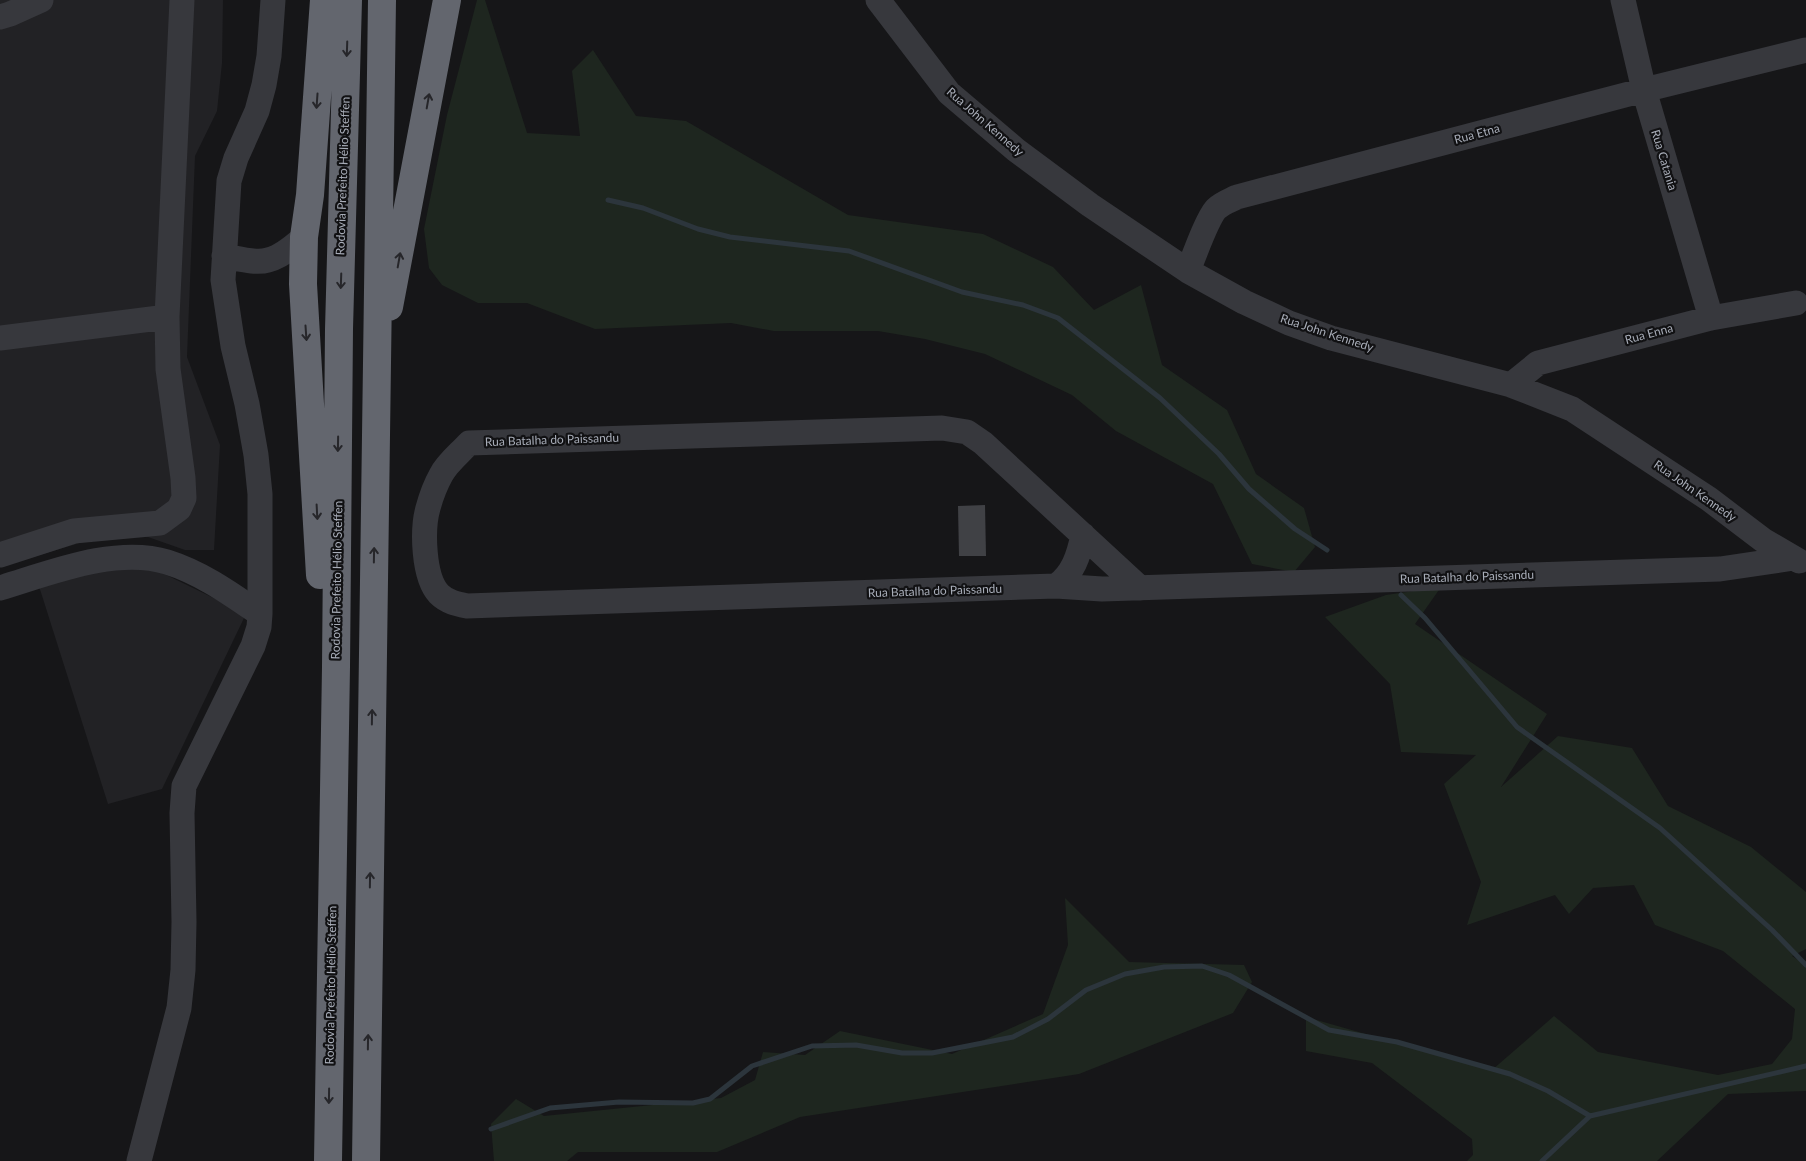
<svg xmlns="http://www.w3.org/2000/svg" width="1806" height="1161" font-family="Lato,sans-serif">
<rect width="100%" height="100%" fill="#161618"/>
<path fill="#222225" d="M0,0H223L222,63L217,111L195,156L187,357L220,445L214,550H185L148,537L96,538L0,567Z
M152,568L230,606L244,618L162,789L108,804L38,583L108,569Z"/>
<path fill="#1e261f" d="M477,0H485L527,133L580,136L572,71L593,50L636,116L686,121L848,215L983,234L1053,267L1094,310L1141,285L1162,365L1227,410L1256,474L1304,508L1315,547L1294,572L1252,564L1213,484L1116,431L1072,395L985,354L925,339L878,331H774L731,323L595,329L527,303H478L442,285L429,268L424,229L447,115Z
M1441,587L1415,624L1547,714L1501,787L1558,736L1632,748L1668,806L1751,847L1806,892V949L1792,956L1806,965V1091L1728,1094L1657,1161H1467L1473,1155L1472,1139L1372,1063L1306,1051V1017L1492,1070L1554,1016L1598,1052L1718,1075L1772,1064L1792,1039L1795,1009L1723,951L1655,925L1634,885L1593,888L1569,914L1555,895L1467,925L1481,882L1444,784L1476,755L1401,752L1390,684L1325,617L1386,595Z
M1065,898L1129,962L1244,965L1252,982L1233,1013L1079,1074L800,1117L717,1152H578L567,1161H494L491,1124L516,1099L544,1116L721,1098L755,1080L763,1052L805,1055L840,1031L952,1054L1043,1014L1068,945Z"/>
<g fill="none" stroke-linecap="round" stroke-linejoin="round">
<path stroke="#2c353c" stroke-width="5" d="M608,200L643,208L698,229L730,237L849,251L962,292L1023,305L1058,318L1160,398L1219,454L1249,489L1295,529L1327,550
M1401,595L1425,618L1517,727L1660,828L1772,930L1806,965
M491,1129L550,1108L619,1102L693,1103L710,1099L752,1066L812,1046L856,1045L902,1053H932L1013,1037L1048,1019L1086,990L1125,974L1164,967L1202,966L1229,975L1329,1030L1397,1042L1510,1074L1548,1091L1590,1116
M1542,1161L1590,1116L1806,1066"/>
</g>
<path fill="#404145" d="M985,505L986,556H959L958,506Z"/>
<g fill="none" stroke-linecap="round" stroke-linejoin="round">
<path stroke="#37383d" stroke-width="25" d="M878,0L949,93L1016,150L1090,205L1188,271L1244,302L1289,323L1331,338L1511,385L1572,409L1709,499L1763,540L1799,561
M1623,0L1644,90L1711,318
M0,17L10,14L41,0
M224,256C237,258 255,264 268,260C281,257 294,246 304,237
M1188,271C1194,256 1207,219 1216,209C1222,203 1229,201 1237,197L1644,90L1806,50
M0,338L167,317
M1511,385L1538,363L1711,318L1796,303
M0,555L74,531L160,523L179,509L184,498L183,478L168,369L167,317L182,0
M1056,586C1073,574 1079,555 1083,535
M0,588C50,573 116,546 167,562C202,573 231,594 260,614
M1140,588L983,443L967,432L942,428L469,443C460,453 447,463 441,475C436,484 431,497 428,508C422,529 423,577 439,594C447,602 457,604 467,606L1056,586L1102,589L1720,569L1794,558
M139,1161L179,1008L183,970L184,922L182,813L184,786L253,646L259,627L260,614V494L256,455L247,404L233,346L223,280L229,181L236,158L257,111L264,85L269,56L273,0"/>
<path stroke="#63666e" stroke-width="28" d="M389,307L447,0
M320,575L303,284L304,237L310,195L324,0
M328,1161L336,667L339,329L348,0
M366,1161L382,0"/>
</g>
<defs><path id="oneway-shaft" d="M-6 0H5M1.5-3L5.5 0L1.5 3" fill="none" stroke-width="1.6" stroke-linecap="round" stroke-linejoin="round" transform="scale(1.25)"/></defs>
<g stroke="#26262a">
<use href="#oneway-shaft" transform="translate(347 49) rotate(92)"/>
<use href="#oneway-shaft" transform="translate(317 101) rotate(94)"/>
<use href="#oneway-shaft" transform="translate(428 101) rotate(-80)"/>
<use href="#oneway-shaft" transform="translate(399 260) rotate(-80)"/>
<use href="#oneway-shaft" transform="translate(341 281) rotate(92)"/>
<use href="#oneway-shaft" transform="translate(306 333) rotate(86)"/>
<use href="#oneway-shaft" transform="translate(338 444) rotate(91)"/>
<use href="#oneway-shaft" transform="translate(317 512) rotate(87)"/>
<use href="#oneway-shaft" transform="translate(374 555) rotate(-89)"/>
<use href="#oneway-shaft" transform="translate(372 717) rotate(-89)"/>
<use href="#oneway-shaft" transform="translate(370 880) rotate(-89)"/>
<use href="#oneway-shaft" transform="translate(368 1042) rotate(-89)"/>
<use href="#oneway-shaft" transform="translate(329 1096) rotate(91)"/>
</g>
<g text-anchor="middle" stroke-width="4.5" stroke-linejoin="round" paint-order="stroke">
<g font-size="12" fill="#a8adb8" stroke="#111113">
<text transform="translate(985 122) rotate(41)" y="4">Rua John Kennedy</text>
<text transform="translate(1477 134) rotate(-15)" y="4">Rua Etna</text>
<text transform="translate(1664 160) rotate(73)" y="4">Rua Catania</text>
<text transform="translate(343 176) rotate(-88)" y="4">Rodovia Prefeito Hélio Steffen</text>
<text transform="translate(1327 333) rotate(18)" y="4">Rua John Kennedy</text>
<text transform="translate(1649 334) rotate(-15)" y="4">Rua Enna</text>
<text transform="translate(552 440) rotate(-2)" y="4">Rua Batalha do Paissandu</text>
<text transform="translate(1695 491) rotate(35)" y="4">Rua John Kennedy</text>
<text transform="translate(1467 577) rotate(-2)" y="4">Rua Batalha do Paissandu</text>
<text transform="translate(337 580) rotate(-89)" y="4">Rodovia Prefeito Hélio Steffen</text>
<text transform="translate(935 591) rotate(-2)" y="4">Rua Batalha do Paissandu</text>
<text transform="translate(331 985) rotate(-89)" y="4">Rodovia Prefeito Hélio Steffen</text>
</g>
</g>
</svg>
